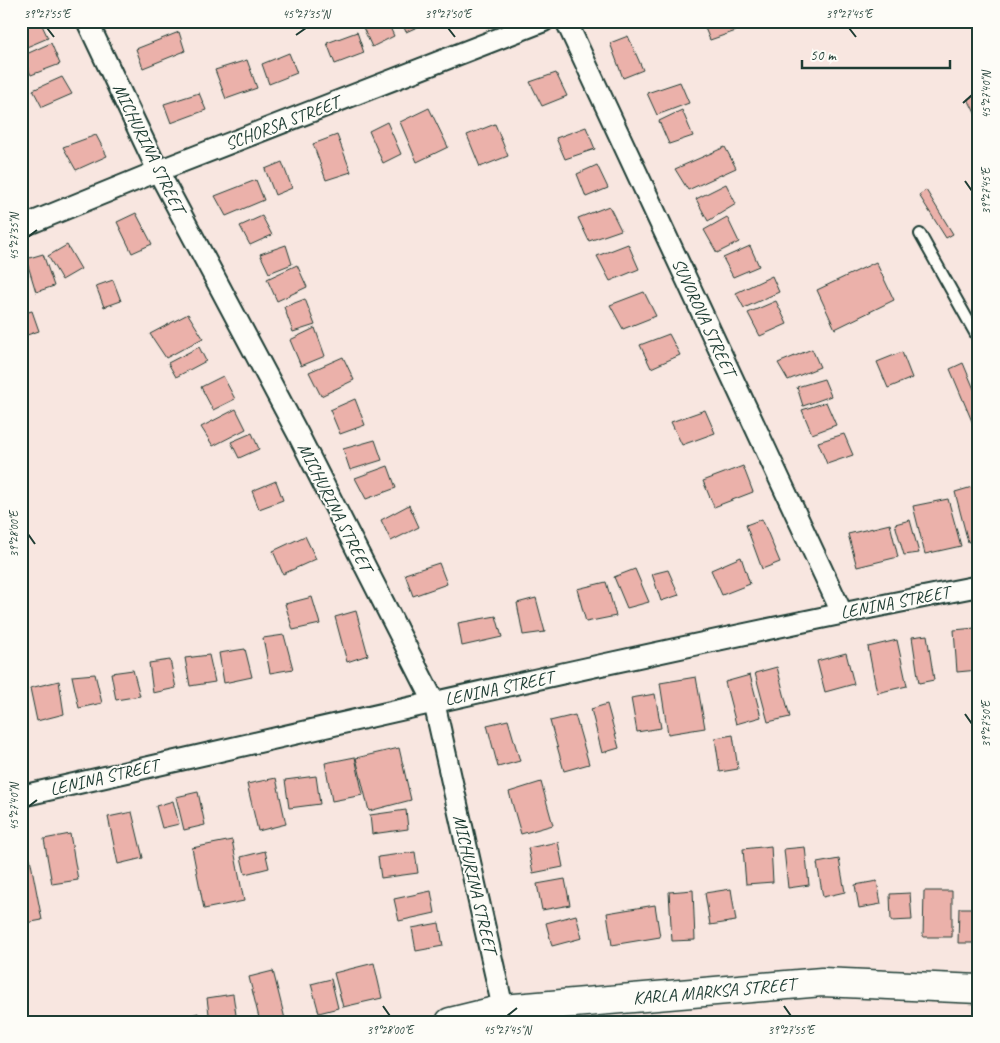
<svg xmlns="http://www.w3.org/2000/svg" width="1000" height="1043" font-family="Caveat,sans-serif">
<rect width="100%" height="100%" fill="#f8e6e0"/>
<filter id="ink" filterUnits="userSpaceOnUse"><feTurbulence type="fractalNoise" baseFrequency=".02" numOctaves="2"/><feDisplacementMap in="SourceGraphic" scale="10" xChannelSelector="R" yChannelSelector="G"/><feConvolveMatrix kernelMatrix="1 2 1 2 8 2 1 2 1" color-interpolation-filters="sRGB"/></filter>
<g filter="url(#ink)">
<path fill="#ebb1aa" stroke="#1f3d34" d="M21,21H40L48,38L22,49Z
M360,21H387L394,36L372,47Z
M401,21H423L424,24L406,32Z
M702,21H732L736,31L710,40Z
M179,32L185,51L143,68L136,49Z
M357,32L364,53L335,64L327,43Z
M628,36L643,70L623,78L610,43Z
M51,43L60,64L31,75L22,56Z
M289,53L297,73L269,84L262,64Z
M247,60L257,88L226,99L215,70Z
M556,73L567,96L542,106L530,82Z
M62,77L72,94L42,107L33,90Z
M680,82L689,103L657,115L647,93Z
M199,93L206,110L171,123L164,104Z
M979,93V121L968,99Z
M429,108L448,147L417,162L400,122Z
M682,110L693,136L669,144L659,121Z
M387,122L401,154L383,163L369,131Z
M495,124L508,156L480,167L467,135Z
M586,127L595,149L565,159L556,138Z
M96,135L107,156L76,170L63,147Z
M337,135L351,172L326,180L313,144Z
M725,147L736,168L688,190L675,169Z
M282,162L292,188L275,195L265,169Z
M597,165L608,188L586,197L577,174Z
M256,180L264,200L226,216L215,196Z
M726,184L736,204L708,221L696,199Z
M926,190L953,234L946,238L919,195Z
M609,206L621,230L589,241L578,218Z
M136,213L152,244L132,253L117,222Z
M262,216L272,235L250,245L240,226Z
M727,217L739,242L717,253L704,230Z
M628,244L639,269L610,281L597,256Z
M67,245L81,269L62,280L48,256Z
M286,245L292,264L269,273L260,254Z
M750,246L759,266L733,277L723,258Z
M43,254L54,286L36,292L26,259Z
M876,262L894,300L835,329L817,290Z
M297,265L307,287L277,301L267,279Z
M772,276L779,292L744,308L736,293Z
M113,280L121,301L104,307L96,286Z
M644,292L656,316L623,329L610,305Z
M305,299L315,325L293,332L284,307Z
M776,301L787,324L760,336L748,313Z
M32,311L39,331L21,337V314Z
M188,314L203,338L166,358L150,334Z
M315,328L325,356L301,366L290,340Z
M669,334L680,355L651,368L640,345Z
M199,347L206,361L176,377L168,363Z
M812,349L820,367L788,380L778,363Z
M902,352L912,378L888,388L877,362Z
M343,357L354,380L321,396L309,372Z
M963,363L979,401V438L950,369Z
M223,376L235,399L213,410L201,387Z
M824,379L831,396L803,406L797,387Z
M355,399L365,425L340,434L330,410Z
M826,402L836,425L812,434L802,410Z
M236,409L246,429L213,446L201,427Z
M705,410L715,433L682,445L671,422Z
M252,433L259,449L239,458L231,442Z
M844,434L853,455L827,464L818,442Z
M375,440L382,460L350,470L343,449Z
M388,466L396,488L366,499L355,478Z
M743,466L753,492L714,507L703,481Z
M276,481L283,500L259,509L252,491Z
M979,485V539L968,542L955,492Z
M948,499L961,546L925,554L913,506Z
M409,505L419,527L391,541L381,520Z
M762,519L780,562L762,569L746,525Z
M910,520L919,553L904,555L895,524Z
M890,524L898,557L857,567L848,534Z
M305,536L316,559L283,574L273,551Z
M741,557L750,584L722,595L711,570Z
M439,563L447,584L413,596L405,574Z
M635,569L649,602L627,608L614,577Z
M668,570L679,595L661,601L652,574Z
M606,582L616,616L586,622L577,589Z
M312,597L320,624L293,630L285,604Z
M536,598L545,632L523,635L517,603Z
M356,611L368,655L347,662L335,617Z
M496,616L502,637L462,646L458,623Z
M975,628L978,670L957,672L954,630Z
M284,635L293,669L270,673L263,638Z
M927,635L934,680L919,683L912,637Z
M897,640L907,686L877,693L868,647Z
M245,649L252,677L224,683L219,653Z
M846,653L854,684L825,692L817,661Z
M209,655L215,682L190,686L185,658Z
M170,660L176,688L153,693L149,663Z
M777,667L790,717L768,722L755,673Z
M133,670L140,696L116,700L111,673Z
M95,674L102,703L79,708L72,676Z
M750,675L761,717L736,724L725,682Z
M696,677L705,728L668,734L660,683Z
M59,681L64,714L37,721L30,688Z
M21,683L25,719H21Z
M655,694L661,728L637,732L631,698Z
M607,704L619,748L602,753L591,709Z
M575,715L589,764L564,771L550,721Z
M508,720L520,761L498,767L487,725Z
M733,735L738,769L720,772L715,738Z
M399,748L411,800L369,811L356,758Z
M355,757L363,795L332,801L325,763Z
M316,776L320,804L289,808L285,780Z
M276,778L286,824L258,831L247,784Z
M541,782L553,825L521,834L509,792Z
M198,792L205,825L184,830L176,797Z
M173,801L179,824L162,828L156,806Z
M406,810L408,829L372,834L370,815Z
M132,812L143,858L118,864L108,817Z
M70,834L78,880L52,884L44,839Z
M232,840L244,901L204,909L192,848Z
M558,842L563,867L533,873L528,848Z
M771,846L773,882L746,884L743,849Z
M805,847L809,885L788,888L784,849Z
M265,851L269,868L245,874L241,857Z
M415,852L418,873L381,878L378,857Z
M30,858L42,920L21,924V859Z
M839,859L845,892L823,897L817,863Z
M565,879L570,905L542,910L537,884Z
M877,881L881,904L859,908L855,885Z
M731,889L736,921L710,925L705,893Z
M693,890L695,940L672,941L669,892Z
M431,891L435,913L399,921L394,899Z
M924,891H952V937H923Z
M910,893L912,920L891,921L890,894Z
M655,905L660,937L612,945L607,913Z
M959,908H978V943H958Z
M576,915L582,938L552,946L546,923Z
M439,923L443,946L416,951L412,928Z
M374,963L382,998L343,1007L334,973Z
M273,971L285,1019L273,1022H260L249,977Z
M331,979L338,1008L319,1013L311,984Z
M233,994L237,1022H210L207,998Z
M198,1013L200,1022H176L175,1020Z
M148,1018L149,1022H135Z"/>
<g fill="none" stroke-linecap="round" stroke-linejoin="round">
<defs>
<path id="lane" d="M920,234L979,340"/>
<path id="street" d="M87,21L158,171L298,434L434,702L506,1022
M566,21L842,613
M21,227L158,171L544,21
M21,796C340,724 658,649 979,586"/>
<path id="secondary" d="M450,1022L503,1009L822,982L979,989"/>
</defs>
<use href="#lane" stroke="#1f3d34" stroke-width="14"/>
<use href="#street" stroke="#1f3d34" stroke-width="24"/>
<use href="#secondary" stroke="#1f3d34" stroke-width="31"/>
<use href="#lane" stroke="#fdfcf7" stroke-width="10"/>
<use href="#street" stroke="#fdfcf7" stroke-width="20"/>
<use href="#secondary" stroke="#fdfcf7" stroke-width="28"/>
</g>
</g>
<path fill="none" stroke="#1f3d34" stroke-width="2" d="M47,28L54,37M448,28L455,37M849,28L856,37M296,35L306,28M963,103L972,95M965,181L972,191M28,237L37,230M28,534L35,544M965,714L972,724M28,807L37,800M383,1006L390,1016M784,1006L791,1016M507,1016L517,1008"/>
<g text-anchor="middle" stroke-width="4" stroke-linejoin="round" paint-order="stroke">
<g font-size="18" fill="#1f3d34" stroke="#fdfcf7">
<text transform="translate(282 123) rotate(-21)" y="6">SCHORSA STREET</text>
<text transform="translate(149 148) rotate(64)" y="6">MICHURINA STREET</text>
<text transform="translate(704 317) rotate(65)" y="6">SUVOROVA STREET</text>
<text transform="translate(335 507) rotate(63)" y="6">MICHURINA STREET</text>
<text transform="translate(895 602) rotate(-11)" y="6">LENINA STREET</text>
<text transform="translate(499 688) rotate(-12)" y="6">LENINA STREET</text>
<text transform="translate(104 777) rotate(-13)" y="6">LENINA STREET</text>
<text transform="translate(475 884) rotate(77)" y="6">MICHURINA STREET</text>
<text transform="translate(714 991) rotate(-5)" y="6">KARLA MARKSA STREET</text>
</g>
</g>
<rect width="1000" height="1043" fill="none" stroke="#fdfcf7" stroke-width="55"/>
<path d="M802 60v8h148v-8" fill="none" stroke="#1f3d34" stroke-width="2.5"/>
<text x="810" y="60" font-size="15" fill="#1f3d34" stroke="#fdfcf7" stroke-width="4" paint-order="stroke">50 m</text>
<rect x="28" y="28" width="944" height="988" fill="none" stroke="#1f3d34" stroke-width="2"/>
<g font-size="12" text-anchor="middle" fill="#1f3d34">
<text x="47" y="18">39°27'55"E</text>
<text x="306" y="18">45°27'35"N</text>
<text x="448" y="18">39°27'50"E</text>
<text x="849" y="18">39°27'45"E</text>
<text transform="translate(986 95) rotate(-90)" y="4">45°27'40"N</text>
<text transform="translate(986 191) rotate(-90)" y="4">39°27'45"E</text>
<text transform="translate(14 237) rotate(-90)" y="4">45°27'35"N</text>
<text transform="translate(14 534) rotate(-90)" y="4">39°28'00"E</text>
<text transform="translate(986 724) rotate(-90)" y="4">39°27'50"E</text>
<text transform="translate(14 807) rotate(-90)" y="4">45°27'40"N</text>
<text x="390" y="1034">39°28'00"E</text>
<text x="507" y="1034">45°27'45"N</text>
<text x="791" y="1034">39°27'55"E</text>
</g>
</svg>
